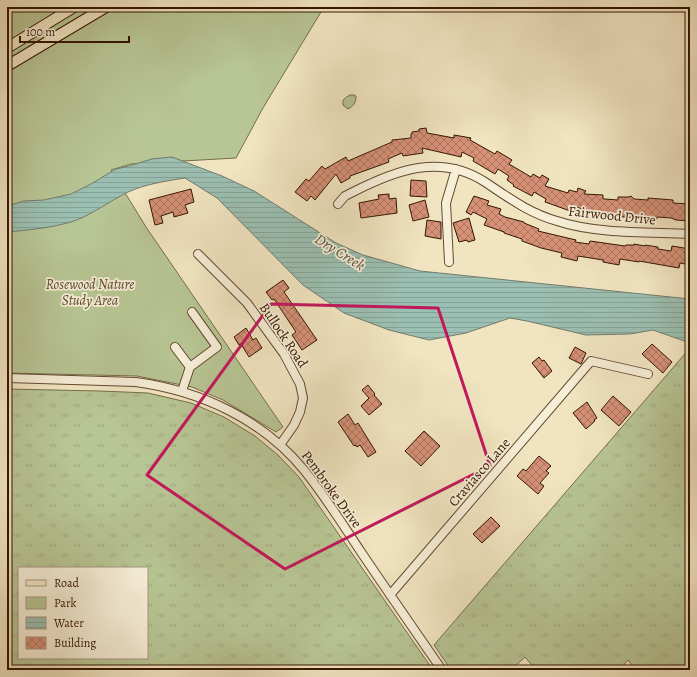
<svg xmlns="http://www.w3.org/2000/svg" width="697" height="677" font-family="Alegreya,serif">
<defs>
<pattern id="grass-tufts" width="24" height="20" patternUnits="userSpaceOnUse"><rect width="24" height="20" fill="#b8c594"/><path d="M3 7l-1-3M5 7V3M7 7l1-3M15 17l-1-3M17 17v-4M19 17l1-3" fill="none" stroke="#9fa87e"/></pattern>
<pattern id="water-rules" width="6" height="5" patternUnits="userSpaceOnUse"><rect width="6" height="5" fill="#9bbfb2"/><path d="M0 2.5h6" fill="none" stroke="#86a397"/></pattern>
<pattern id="building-cross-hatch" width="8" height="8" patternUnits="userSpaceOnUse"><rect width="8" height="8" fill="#d69177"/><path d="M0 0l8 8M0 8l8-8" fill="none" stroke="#ae755f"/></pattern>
</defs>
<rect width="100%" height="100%" fill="#f1e5c1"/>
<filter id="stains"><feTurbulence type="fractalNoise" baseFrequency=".005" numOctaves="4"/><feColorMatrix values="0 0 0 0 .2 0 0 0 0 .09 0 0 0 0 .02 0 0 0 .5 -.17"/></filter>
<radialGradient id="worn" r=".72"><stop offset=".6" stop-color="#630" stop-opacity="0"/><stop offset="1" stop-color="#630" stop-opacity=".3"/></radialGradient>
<path fill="url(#grass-tufts)" stroke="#766d4a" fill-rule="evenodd" d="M350,95H354L356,96C356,102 354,106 348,109L343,105C342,99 345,98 350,95Z
M690,348V670H636L628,660L619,670H536L525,657L511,670H451L434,645Z
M7,389L100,391L148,393L191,403L224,417L255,436L278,455L299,477L433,670H7ZM19,568H147V658H19Z"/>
<path fill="#b8c594" stroke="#766d4a" d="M7,7H324L263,108L236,158L131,164L111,170L146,227L283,427L276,432L223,400L192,387L137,376L7,373Z"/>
<path fill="url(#water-rules)" stroke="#727b6b" d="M172,157L222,176L254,191L336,243L363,255L420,271L690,299V343L653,330L630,334L586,335L527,321L510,318L466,333L429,340L389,330L344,313L303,285L217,198L185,178C166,181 146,184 128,192C110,201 93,214 74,221C52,228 29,230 7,232V206L24,201L44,200L71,194L91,184L116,169L129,166L152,159Z"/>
<path fill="url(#building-cross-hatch)" stroke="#341501" d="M426,128L427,133L454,138V135L471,138L470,140L495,154L497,151L512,160L509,164L531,177L533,174L540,178L542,175L549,179L545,186L568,193L569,190L577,192L578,188L586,191L584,194L603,195V199H605L618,200V197H629L631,196L634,199L648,200V198L673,200V203L690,204V221L676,220L671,218L657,217V219L591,215V212H587V211L574,206L573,212L548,203L545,202L546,199L534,192L532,196L513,186L514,185L507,180L509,176L498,169L495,174L473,161L474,158L462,152L461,157L422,148L423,153L403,156L402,153L388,159L389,162L350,176V178L341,183L336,174L315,200L311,196L307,201L295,192L306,179L309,181L322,166L325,169L346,157L348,161L392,142V140L411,138V134H412V132L419,131V129Z
M411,180L426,181L427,197L410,196Z
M191,189L194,202L185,205L188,213L174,217L173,212L161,216L163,223L155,225L149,200Z
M389,194V199L396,198L397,213L361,218L359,203L379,199L378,195Z
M474,196L489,201L487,205L501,209L499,214L505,217L524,222V223L539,229L538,231L576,240L575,242L589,244L590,241L625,246L626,245H634V244L645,246V245L658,247V249L671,251L672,246L690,249V265L680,263L679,268L639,261V262L620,259L619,265L603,262V260L578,256L577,261L561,257L562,253L541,248L522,241V239L504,233V232L484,225L487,219L473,212L471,215L466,212Z
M425,200L429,217L413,221L409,205Z
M469,218L475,240L468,242L467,240L459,242L453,223Z
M427,220L441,222V239L425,236Z
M283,280L289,288L284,292L317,340L302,350L292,335L296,332L274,299L272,300L266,292Z
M246,328L253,340L256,338L262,348L249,357L241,344L239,345L234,337Z
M652,344L672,362L663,373L642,354Z
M575,347L586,353L581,364L569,358Z
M539,357L542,361L544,360L552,371L544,378L532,363Z
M368,385L375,394L374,395L382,404L369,415L361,406L369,398L362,390Z
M613,396L631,412L619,426L601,410Z
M587,402L597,418L594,420L595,421L586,429L573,413Z
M348,414L355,425L358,423L376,452L368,457L360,445L357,447L355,445L354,446L338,422Z
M424,431L440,446L421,466L405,451Z
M539,456L551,466L546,471L549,473L540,483L544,486L538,494L517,476L523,469L526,471Z
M491,517L500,526L482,543L473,534Z"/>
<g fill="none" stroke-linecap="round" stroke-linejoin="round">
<defs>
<path id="minor" d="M338,204L345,196L353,192C396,170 441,153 485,182C509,198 529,213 557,221C596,234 649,232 690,234
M198,254L247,303L284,354L300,384L303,398L300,412L294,425L280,445
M449,262L446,203L456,169
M175,347L190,367
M7,378L136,382C201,391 262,419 304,470C325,496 343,525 361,552C388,592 415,631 442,670
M182,391L190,367L217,347L192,312
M390,595L591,361L648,374"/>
<path id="major" d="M7,48L74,7
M7,66L106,7"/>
</defs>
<use href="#minor" stroke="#634931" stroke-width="10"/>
<use href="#major" stroke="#341501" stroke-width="12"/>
<use href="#minor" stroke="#f6eed7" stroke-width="8"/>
<use href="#major" stroke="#f1e5c1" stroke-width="10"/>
</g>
<path fill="none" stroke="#c2185b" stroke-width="3" stroke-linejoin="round" d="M271,304L438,308L490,466L285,569L147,475Z"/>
<g text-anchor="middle" stroke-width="3.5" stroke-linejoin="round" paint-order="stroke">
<g font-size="14" fill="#341501" stroke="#f6eed7">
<text transform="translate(612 215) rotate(6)" y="5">Fairwood Drive</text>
<text transform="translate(284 335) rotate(56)" y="5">Bullock Road</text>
<text transform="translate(479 472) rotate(-49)" y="5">Craviasco Lane</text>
<text transform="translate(332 489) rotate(54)" y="5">Pembroke Drive</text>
</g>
<g font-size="14" font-style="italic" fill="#5c4a2d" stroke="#f6eed7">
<text x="90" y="289">Rosewood Nature<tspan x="90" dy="16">Study Area</tspan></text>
</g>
<g font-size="15" font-style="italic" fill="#58503f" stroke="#f6eed7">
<text transform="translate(340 252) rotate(32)" y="5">Dry Creek</text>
</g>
</g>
<rect width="697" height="677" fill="none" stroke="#f1e5c1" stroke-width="24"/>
<rect x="8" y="8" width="681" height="661" fill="none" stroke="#341501" stroke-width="2"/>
<rect x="12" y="12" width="673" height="653" fill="none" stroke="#341501"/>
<rect x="18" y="567" width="130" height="92" fill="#f6eed7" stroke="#a89781"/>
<rect x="26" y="580" width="20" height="6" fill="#f1e5c1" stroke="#a89781"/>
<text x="54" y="587" font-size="12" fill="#341501">Road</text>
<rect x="26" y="597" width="20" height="12" fill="#b8c594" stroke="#a89781"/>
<text x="54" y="607" font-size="12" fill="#341501">Park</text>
<rect x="26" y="617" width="20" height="12" fill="url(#water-rules)" stroke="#a89781"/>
<text x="54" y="627" font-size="12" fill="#341501">Water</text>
<rect x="26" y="637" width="20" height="12" fill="url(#building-cross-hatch)" stroke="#a89781"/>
<text x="54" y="647" font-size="12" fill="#341501">Building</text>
<path d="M20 36v6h109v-6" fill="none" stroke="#341501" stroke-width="2"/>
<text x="26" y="36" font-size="12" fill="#341501" stroke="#f6eed7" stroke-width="3" paint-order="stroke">100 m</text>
<rect width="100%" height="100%" filter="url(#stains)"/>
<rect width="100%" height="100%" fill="url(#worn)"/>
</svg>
